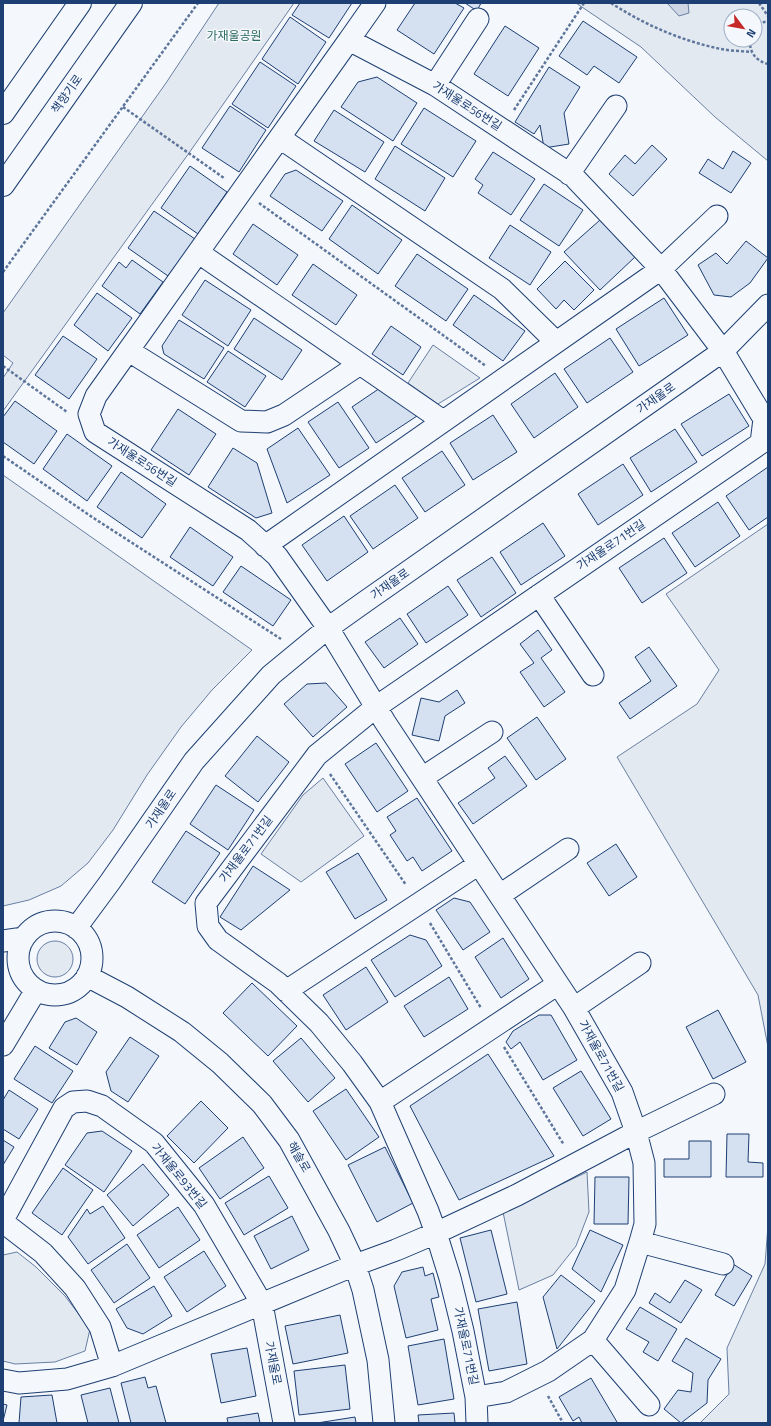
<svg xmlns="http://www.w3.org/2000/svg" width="771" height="1426" font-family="'Titillium Web','Noto Sans KR',sans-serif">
<rect width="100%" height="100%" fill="#f4f7fb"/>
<path fill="#e3e9f0" stroke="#687fa3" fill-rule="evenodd" d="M219,3H294L189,153L3,411V378L13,363L3,355V313L166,83Z
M576,3H768V161L715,117L641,47ZM731,16H755V40H731Z
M433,345L480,378L438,404L408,383Z
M3,475L252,650L212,690L181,727L147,775L113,830L88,863L61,886L29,900L3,906Z
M768,524V1047L758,995L617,757L697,704L719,670L666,594Z
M323,778L364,836L301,882L261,854L303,795Z
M37 959a18 18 0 1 1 36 0a18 18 0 1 1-36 0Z
M587,1172L589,1212L576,1246L553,1275L519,1290L503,1212Z
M768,1226V1423H700L729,1394L727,1348L765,1264Z
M17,1252L36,1267L65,1296L90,1329L85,1351L55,1362L15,1364L3,1361V1255Z"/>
<path fill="#cfd7e4" stroke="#687fa3" d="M667,3H688L689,13L679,16Z"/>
<path fill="#d5e0f0" stroke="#1d3f73" d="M300,3H352L329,38L292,15Z
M415,3H455L464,8L434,54L397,30Z
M465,3H481L477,11Z
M290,17L326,42L298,84L262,59Z
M583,21L637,57L619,83L594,66L587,75L559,56Z
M505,26L539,48L508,96L474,74Z
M260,62L296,86L268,128L232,104Z
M549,67L580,87L564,113L569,144L544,148L540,125L534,134L515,122Z
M377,77L417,103L393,141L341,107L358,82Z
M230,106L266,130L239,172L202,148Z
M424,108L476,141L453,177L401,144Z
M334,110L384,142L365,172L314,141Z
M652,145L667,159L633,196L609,174L625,155L635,164Z
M395,146L445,178L425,211L375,179Z
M733,151L751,163L731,193L699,173L708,159L723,169Z
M493,152L535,179L511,215L478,193L483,185L475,179Z
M190,166L227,192L198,234L161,208Z
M296,170L343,201L322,231L270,196L285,174Z
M544,184L583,210L559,246L520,220Z
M352,205L402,240L378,274L329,239Z
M154,211L195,239L168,276L128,248Z
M600,220L635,257L600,290L564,252Z
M253,224L298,255L277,285L233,254Z
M510,225L551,252L530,285L489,258Z
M746,241L768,258L750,283L731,297L714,295L698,265L716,253L727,264Z
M417,254L468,289L446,321L395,286Z
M132,260L163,282L140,314L102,286L119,262L126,268Z
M565,261L594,290L574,310L564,300L556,309L537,289Z
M313,264L357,295L336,325L292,295Z
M205,280L251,310L228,346L182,315Z
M97,293L132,318L108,351L74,325Z
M474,295L525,331L503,361L453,325Z
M664,298L688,335L639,366L616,329Z
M254,318L302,350L282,380L234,349Z
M179,320L224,348L204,379L164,354L162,346Z
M391,326L421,347L403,375L372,354Z
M63,336L97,359L69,399L35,375Z
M610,338L633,372L587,403L564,369Z
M228,351L266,376L245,407L207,382Z
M555,373L578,407L534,438L511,404Z
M380,388L417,416L376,443L352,407Z
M729,394L749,426L702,456L681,424Z
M15,401L57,431L34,464L3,442V417Z
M338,402L369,448L339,468L308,422Z
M178,409L216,434L189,475L151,450Z
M493,415L517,452L473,480L450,443Z
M298,428L330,475L287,503L267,449Z
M675,429L697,462L651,492L630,458Z
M67,434L112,466L87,501L43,469Z
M233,448L257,463L272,513L256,518L208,487Z
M442,451L465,485L425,512L402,478Z
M623,464L643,495L598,525L578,494Z
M768,467V517L749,530L726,496Z
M121,472L166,504L142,538L97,507Z
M395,485L418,518L373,549L350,516Z
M718,502L740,536L695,567L672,533Z
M344,516L368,552L327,581L302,545Z
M543,523L565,556L521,585L500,552Z
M190,527L233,557L213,586L170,557Z
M664,538L687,573L642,603L619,568Z
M492,557L516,593L481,617L457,580Z
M241,566L291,600L273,626L223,592Z
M448,586L468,615L426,643L407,614Z
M400,618L418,644L384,668L365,642Z
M538,630L552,650L541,658L565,692L544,707L520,672L534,663L520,644Z
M649,647L677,686L630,719L619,703L651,681L635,657Z
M326,683L347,707L313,737L284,704L307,684Z
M457,690L465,703L445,716L439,741L412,735L421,698L439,702Z
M537,717L566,759L536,780L507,738Z
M257,736L289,762L258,802L225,776Z
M376,743L408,791L377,812L345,764Z
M505,756L527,786L473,824L458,803L495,778L488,768Z
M216,785L254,810L228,850L190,824Z
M417,798L452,851L422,871L413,857L407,861L390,835L396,831L387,817Z
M186,831L220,853L185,904L152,882Z
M616,844L637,877L609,896L587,863Z
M358,853L387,900L355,919L326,872Z
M253,866L290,890L241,930L220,917Z
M454,898L470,902L490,932L463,950L436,910Z
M410,935L426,940L442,966L395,997L371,960Z
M503,938L529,979L501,998L475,957Z
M366,967L388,1002L346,1030L323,995Z
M449,977L468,1009L424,1037L404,1006Z
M252,983L297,1026L268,1056L223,1013Z
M718,1010L746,1062L713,1079L686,1027Z
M539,1015H551L577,1060L543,1080L520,1042L511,1049L506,1042L513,1031Z
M76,1018L97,1032L77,1065L49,1048L65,1022Z
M130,1037L159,1056L128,1102L111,1091L106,1072Z
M301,1038L335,1078L308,1102L273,1061Z
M35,1046L73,1071L52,1103L14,1079Z
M488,1054L554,1156L459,1200L410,1106Z
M581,1071L611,1119L583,1136L553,1088Z
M346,1089L379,1137L346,1160L313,1111Z
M9,1090L38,1109L19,1139L3,1129V1100Z
M201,1101L228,1128L194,1163L167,1136Z
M102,1131L132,1151L104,1192L65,1165L87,1133Z
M727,1134H749L748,1162L763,1163V1177H726Z
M243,1137L264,1168L220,1199L199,1168Z
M3,1140L14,1147L3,1165Z
M689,1141H711V1177H664V1159H689Z
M385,1147L413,1203L377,1222L348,1165Z
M143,1164L169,1195L133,1226L107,1195Z
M63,1168L93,1190L62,1235L32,1213Z
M269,1176L288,1208L244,1235L225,1203Z
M595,1177H629L628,1224H594Z
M103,1206L125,1238L88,1264L68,1237L87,1209L90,1214Z
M178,1207L200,1240L159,1268L137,1235Z
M292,1216L309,1250L271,1269L254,1236Z
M491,1230L507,1294L476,1302L460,1238Z
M590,1230L623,1245L601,1292L572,1269Z
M127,1244L150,1278L114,1303L91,1270Z
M204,1251L226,1286L187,1312L164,1277Z
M733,1264L752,1276L734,1306L715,1295Z
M423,1267L425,1276L433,1273L439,1297L431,1299L438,1330L406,1338L394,1286L402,1272Z
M561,1275L595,1301L557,1349L543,1297Z
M685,1280L702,1290L681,1323L649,1303L655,1293L670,1303Z
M154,1286L172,1316L143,1334L127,1328L116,1309Z
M517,1302L527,1364L489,1371L478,1309Z
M640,1307L677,1329L658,1361L643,1352L649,1342L626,1329Z
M340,1315L348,1353L293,1364L285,1326Z
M686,1338L721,1359L708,1380L707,1403L681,1423L664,1409L678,1390L691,1392L693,1373L672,1361Z
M444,1339L454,1399L418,1405L408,1346Z
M247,1348L256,1396L221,1403L211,1354Z
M345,1365L350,1409L299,1415L294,1371Z
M145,1377L148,1388L156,1386L166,1423H131L121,1383Z
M591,1378L617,1422L616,1423H582L579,1417L573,1421L559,1397Z
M110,1388L119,1423H88L81,1395Z
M52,1395L57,1423H19L21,1397Z
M3,1404L7,1405L3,1421Z
M258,1413L260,1423H228L227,1418Z
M454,1413L455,1423H419L418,1415Z
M355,1417L356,1423H317Z"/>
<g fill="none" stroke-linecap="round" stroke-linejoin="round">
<defs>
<path id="minor" d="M349,40L375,3
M435,85L478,19
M280,138L502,289L556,342
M569,174L616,106
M199,253L443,421
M129,351L241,421L267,422L284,415L360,364
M265,546L661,269L717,216
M539,595L593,675
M422,778L492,732
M500,895L568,849
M18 958a37 37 0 1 1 74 0a37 37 0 1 1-74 0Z
M76,928L110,882L194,761L271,675L328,628L366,601L723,351L768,305
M218,940L278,983L319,1023L352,1063L380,1102L428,1211L436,1233L450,1278L463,1331L476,1397L506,1392L548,1371L593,1340L625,1290L640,1242L645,1224L644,1163L636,1132L622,1092L574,1008L385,722L328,628L277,556L248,530L95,432L89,414L96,396L349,40L435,85L573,176L661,269L723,351L764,419L761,443L376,707L317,755L206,903L208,926L218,940
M3,941L24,938
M87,976L127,997L182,1032L220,1063L262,1104L289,1140L339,1231L355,1265L363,1290L378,1360L384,1423
M286,991L479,864
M574,1008L640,963
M3,1045L36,990
M380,1102L558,984
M3,1220L64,1108L73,1102L87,1101L102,1106L154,1143L204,1205L262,1304L284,1423
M3,1222L43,1253L75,1288L100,1327L112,1366
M640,1242L723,1264
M593,1340L649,1405
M3,1380L19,1383L67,1379L112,1366L355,1265L396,1250L436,1233L517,1195L636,1132L714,1094
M476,1397L477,1423"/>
<path id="secondary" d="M3,113L80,3
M3,185L131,3"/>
</defs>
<use href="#minor" stroke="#1d3f73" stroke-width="23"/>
<use href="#secondary" stroke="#1d3f73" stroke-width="24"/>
<path stroke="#5e769c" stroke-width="2.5" stroke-dasharray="3 2" stroke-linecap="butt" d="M611,3C645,25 682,41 721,49C731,51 742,51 752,52
M759,3L768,16
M755,29L764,22H768
M750,40C749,52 756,61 768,64
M123,107L224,178
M514,110L584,3
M259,203L486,366
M3,272L198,3
M3,366L67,412
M3,456L92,517L281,639
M330,774L406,885
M430,923L481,1008
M504,1047L564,1145
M548,1396L563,1423"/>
<use href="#minor" stroke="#f4f7fb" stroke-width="21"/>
<use href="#secondary" stroke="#f4f7fb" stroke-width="22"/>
</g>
<g text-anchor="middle" stroke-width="3" stroke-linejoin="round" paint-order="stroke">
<g font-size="12" fill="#2c6c60" stroke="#f4f7fb">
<text x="234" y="40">가재울공원</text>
</g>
<g font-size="12" fill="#1d3f73" stroke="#f4f7fb">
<text transform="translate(67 94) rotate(-55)" y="4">책향기로</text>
<text transform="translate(467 106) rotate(33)" y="4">가재울로56번길</text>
<text transform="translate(656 398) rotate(-35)" y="4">가재울로</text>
<text transform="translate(142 462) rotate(33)" y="4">가재울로56번길</text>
<text transform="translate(611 545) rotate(-34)" y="4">가재울로71번길</text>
<text transform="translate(390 584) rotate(-35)" y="4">가재울로</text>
<text transform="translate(161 809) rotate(-56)" y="4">가재울로</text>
<text transform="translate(246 849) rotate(-53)" y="4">가재울로71번길</text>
<text transform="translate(601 1056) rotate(61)" y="4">가재울로71번길</text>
<text transform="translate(299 1157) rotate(60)" y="4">해솔로</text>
<text transform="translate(179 1176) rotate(51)" y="4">가재울로93번길</text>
<text transform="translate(466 1346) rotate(78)" y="4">가재울로71번길</text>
<text transform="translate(273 1363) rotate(79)" y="4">가재울로</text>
</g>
</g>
<rect width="771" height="1426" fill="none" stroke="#1d3f73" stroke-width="8"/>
<g transform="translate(743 28) rotate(122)"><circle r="19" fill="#f4f7fb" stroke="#9eadc5"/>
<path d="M0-3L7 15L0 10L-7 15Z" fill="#c62828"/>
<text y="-6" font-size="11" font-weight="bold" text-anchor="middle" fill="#1d3f73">N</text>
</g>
</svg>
